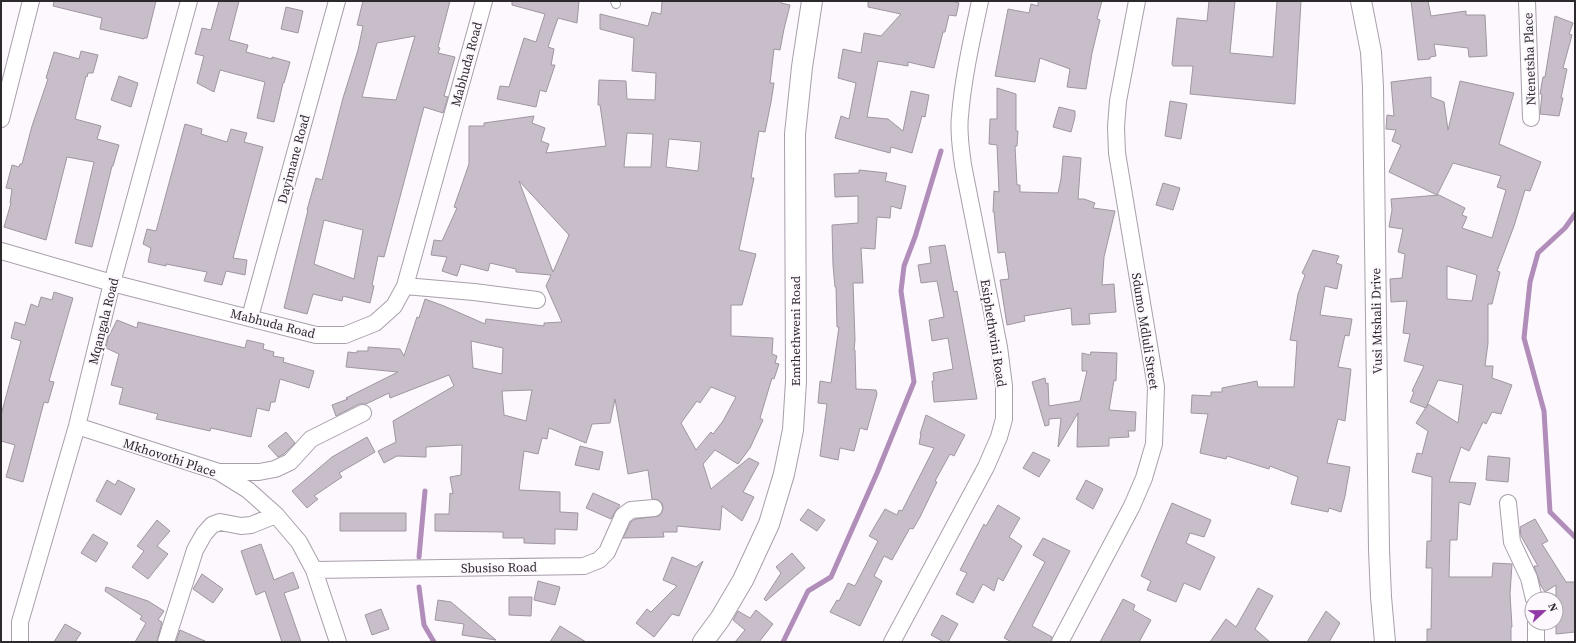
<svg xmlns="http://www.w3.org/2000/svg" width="1576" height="643" font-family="'Source Serif 4',serif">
<rect width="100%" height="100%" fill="#fdf7fe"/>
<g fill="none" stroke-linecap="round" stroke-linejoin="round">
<path stroke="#b18eba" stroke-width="5" d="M1575,214L1565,228L1538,253L1530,282L1524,338L1544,411L1550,512L1575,537
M419,557L425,491
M419,587L424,625L434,642
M783,642L808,591L831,577L877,473L914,382L901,291L904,266L915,237L941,151"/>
</g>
<path fill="#c7bec9" stroke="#9f96a1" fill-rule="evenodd" d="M54,1H156L147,38H144V39L100,29L102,18L53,6Z
M219,1H239L229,40L248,45L246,52L272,59V57L290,62L284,83H283L274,122L257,118L265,82L220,70L214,92L197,83L204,56L195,54L202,28L211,30Z
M363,1H450L438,47L440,48L438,53L455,57L444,96L448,97L443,113L424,107L384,257L378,256L372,285L374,286L370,303L343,296L342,301L313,294L307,314L284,308L308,210H307L316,178L322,180L343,98L358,50L363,26L357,25ZM415,36L396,100L362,97L377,43ZM324,220L363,230L354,279L314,264Z
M512,1H579L577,23L558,18L548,47L554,49L551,65H555L546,92L540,90L536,107L497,99L500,86L509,87L524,38L536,42L545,14L512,5Z
M662,1H782L781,3L790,5L784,29L780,50L774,49L770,83H774L771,102L765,132L759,131L751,178H754L739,250L756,254L742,305H731V336L773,338L772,354L777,356L775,363L779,364L774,379L772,378L760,418L763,420L750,448L738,464L715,450L703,464L711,489L749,458L759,463L743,492L754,497L742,521L722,506L720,530L677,526V532H663L664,537L623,538L631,522L635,519L659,516L662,512L663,508L662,503L658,500L652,499L648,470L628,474L615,399L610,423L592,424L586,443L549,428L547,439L542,438L538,454L524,451L519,490L560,492V512L578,513L577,530L555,529V544L524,543V538H503V532L435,531V514H449L450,493L453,494L450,477L461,475L462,445L426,447V457L397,456L384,463L378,451L396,442L393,421L454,386L449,375L390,398L389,393L366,404H359L336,416L332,405L348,399L346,398L398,372L346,367L348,352L357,353V351H368V347L400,349L404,356L417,317L419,318L425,299L444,306L485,324L486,319L544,326V323L562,322L546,286L551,275L516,272V269L490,263L488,271L461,264L457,276L442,271L447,257L431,255L434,240L442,241L457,208L454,207L469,164V126H484V123L534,116L532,123L545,128L541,141L549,144L546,153L606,146L600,105H598L599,80L626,81L627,99L655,100L656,73L632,71L634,38L600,29V14L648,26L652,12L661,14ZM627,133L653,134L651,167H624ZM669,139L701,142L698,171L666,167ZM519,181L569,235L553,272ZM471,341L503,348L502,374L473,368ZM711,387L736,397L723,421L713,434L711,432L696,450L681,423L697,401L700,403ZM532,390L526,421L504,415L502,391Z
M868,1H952L959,3L956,16L949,15L945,32H943L934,68L908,62V66L878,61L867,117L888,119L903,131L911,91L929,95L925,117L922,116L912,153L891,147L890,153L835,138L841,116L849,119L856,83L838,78L843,49L861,53L864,33L881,36L901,14L868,7Z
M1038,1H1102L1097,19L1100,20L1092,53L1086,89L1067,87L1070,69L1040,58L1035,82L995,76L1008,9L1029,13L1031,4L1038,6Z
M1209,1H1235L1230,53L1273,57L1277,1H1301L1295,104L1190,94L1193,66H1173L1172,64L1177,18L1207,21Z
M1411,1H1428L1431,16L1466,11V15H1485L1487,56L1469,57L1468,48L1434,44L1436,56L1430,57V59L1418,60Z
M286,7L303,11L298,33L281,29Z
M1555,16L1573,23L1569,34L1572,35L1563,68L1567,69L1561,98H1563L1559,116L1540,114L1542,94H1540L1543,77H1545Z
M81,51L98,55L93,73H88L87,77L86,76L75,119L101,126L97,139L119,145L113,166H112L92,247L75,243L94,162L67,157L46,240L4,227L11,203H10L12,189L6,188L12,165L19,167L20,164H22L32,126L48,79L46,78L54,52L79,59Z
M119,76L138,83L131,107L111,100Z
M1431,77V97L1444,102L1448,130L1460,81L1514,93L1499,144L1541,162L1530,191L1525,190L1514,226L1497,271L1500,272L1492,304H1488V343L1485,366H1493L1492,378L1512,385L1501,414L1492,412L1486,424L1483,422L1469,451L1461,447L1449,482L1476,483L1470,505L1459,502L1457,540H1450L1449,577H1492L1493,563L1512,564L1510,594L1512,627H1511V642H1427V629H1431L1432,568H1426L1427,541H1431L1432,477L1412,472L1417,453L1422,454L1428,431L1416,423L1428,404L1458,423L1463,385L1438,380L1426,408L1410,402L1414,392L1412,391L1424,366L1404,361L1410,334L1403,333L1407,301L1391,302L1390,279L1402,278L1405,254L1398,252L1403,229L1389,227L1392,210L1391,199L1439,195L1465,208L1462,215L1467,217L1462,228L1492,238L1506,190L1497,187L1501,176L1453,163L1437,195L1389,172L1401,145L1392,141L1396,130L1386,129L1387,115L1394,116L1391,82ZM1447,266L1477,275L1472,301L1447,299Z
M997,88L1016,94V131H1018L1017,146H1015L1017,185H1020V192L1058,193L1061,179L1063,156L1081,158L1078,199H1084L1095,203L1093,208L1115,211L1104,257L1102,285L1114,284L1116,312L1089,314L1090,324L1072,325L1071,308L1024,316L1025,321L1007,325L1000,280L1009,279L1005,252L998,253L994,212H993L994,191L999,192L997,145L989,144L990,119H997Z
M1170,101L1187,104L1181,139L1165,136Z
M1059,107L1075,111V117L1071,132L1053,127Z
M185,124L202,129L201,134L227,142L231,129L247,133L244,142L263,147L233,258L247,260L245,275L226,271L222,285L204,281L207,272L166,264V266L148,262L151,248L143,244L147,229L156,231Z
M859,170L887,173L885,181L906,186L901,209L891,206L890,218L877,217L875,249L861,248L863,283H853L855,340L854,350H855L856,389L876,390L877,394L867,430L860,428L854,451L840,448L838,460L820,456L827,404L818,403L820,381L831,383L839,327H837L836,287H835L833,265L832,225L858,223V196L835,197L834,174L859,173Z
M1163,183L1180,188L1173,210L1156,205Z
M945,245L954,292L957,291L977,399L934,402L932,381H934L933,373L953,369L948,338L932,341L929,320L944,317L937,281L921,283L918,265L931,263L929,247Z
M1313,250L1339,256L1336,263L1342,265L1337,289L1325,286L1320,315L1352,319L1349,336L1345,335L1338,367L1351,369L1345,421L1338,419L1327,463L1350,467L1345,496L1341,512L1329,508L1328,512L1291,504L1298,477L1270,466L1269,469L1227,456L1226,459L1200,453L1208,414L1191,413L1192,395L1211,396V392H1222V388L1257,381L1258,387H1294L1297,341L1290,340L1298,294L1305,275L1302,273Z
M54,292L73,298L49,381L54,382L48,403L44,402L23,482L6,477L15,445L1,441V415L21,341L11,338L15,322L25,325L31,304L38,307L41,297L52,300Z
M117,320L137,328L138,322L245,348L247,340L264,344L263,349L274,352L273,356L284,358L283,362L314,371L309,388L280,379L275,402H271L269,411L257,408L251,437L211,428L210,431L156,419L158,414L119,404L123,388L111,385L119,354L106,348L108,338Z
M1091,352L1117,353L1116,381L1114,380L1109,410L1136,412L1135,431H1128L1129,437L1109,438V446L1077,447L1078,413L1058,447L1061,418L1049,419V425L1045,426L1032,382L1045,378L1046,384L1048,383L1049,406L1080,401L1087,371H1082V353L1090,355Z
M926,415L965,435L954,456L950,454L935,481L937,482L920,517L913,529L910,528L892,560L884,556L874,576L882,581L860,626L830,612L837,600L839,601L848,583L855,586L878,541L869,536L885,509L897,515L899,510L902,511L934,448L919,444L921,434H920Z
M286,432L295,443L284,454L278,457L268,446Z
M367,437L375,452L339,473L342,477L314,496L318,499L307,508L292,491L332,457Z
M580,446L603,452L599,470L575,465Z
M1033,452L1050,460L1039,477L1023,468Z
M1488,456L1510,458L1508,482L1486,480Z
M107,480L115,485L118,480L135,489L121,515L96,501Z
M1086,480L1103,489L1093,509L1076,499Z
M593,493L620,505L615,512L611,519L586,508Z
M1172,503L1211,520L1204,537L1190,533L1186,543L1215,557L1200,590L1184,583L1176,602L1147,590L1151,581L1141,576Z
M998,505L1020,518L1009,537L1022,546L1003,581L998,578L994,591L983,584L973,603L956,594L967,573L960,570L984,524L986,526Z
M808,509L825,520L817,531L800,520Z
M340,513H406V531H340Z
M1535,519L1548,541L1542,544L1566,582H1575V632L1556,634V585L1545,592L1541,586L1534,566H1538L1521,536L1520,527Z
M157,520L170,531L157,546L168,554L148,579L132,567L144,551L137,546Z
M93,534L108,543L96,562L81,553Z
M1043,538L1070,551L1032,626L1052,637L1051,642H1012L1004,638L1045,562L1033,555Z
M261,544L274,580L293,572L299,588L284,593L301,642H282L265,591L256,595L241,551Z
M792,553L805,568L766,601L764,599L781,573L776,567Z
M672,557L696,567L703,561L679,616L672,614L654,637L636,623L647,609L651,612L677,586L663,580Z
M202,574L223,589L213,603L193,589Z
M538,581L560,587L555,605L534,600Z
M106,587L148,601L164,611L158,620L162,622L157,642H135L146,623L140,619L142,616L105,591Z
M1258,588L1273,596L1255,629L1270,642H1210L1226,619L1236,627Z
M509,597H532L531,616L509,615Z
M1123,599L1135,605L1133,610L1151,620L1139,642H1100Z
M438,600L451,602L496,640L462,635L464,624L435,620Z
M381,609L389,629L372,635L365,615Z
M756,610L773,624L759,642H735L745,630L733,620L738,611L750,618Z
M1326,611L1340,623L1329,642H1307Z
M942,615L958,624L948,642H944L931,635Z
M65,624L81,633L75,642H54Z
M560,626L586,642H550Z
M180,630L207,642H176Z"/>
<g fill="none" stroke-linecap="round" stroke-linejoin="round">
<defs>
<path id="service" d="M615,1L616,4"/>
<path id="minor" d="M1527,1L1531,118
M1,119L31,1
M1,251L112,283L316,335H345L375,323L394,306L405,286L484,1
M405,286L474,292L537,300
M250,317L337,1
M77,426L219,472L248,490L276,515L299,542L314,570L338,642
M219,472H259L275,469L290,462L311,439L363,413
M1508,503L1512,542L1529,578L1534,599
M314,570L584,566L599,560L607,552L623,516L631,510L654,508
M1536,623V642
M20,642V622L77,426L112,283L189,1
M166,642L195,550L204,534L212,525L220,522L241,526L251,525L276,515
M892,642L986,467L999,437L1004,419V386L999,347L963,165C961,149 958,132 960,116C963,78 972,39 980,1
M1060,642L1132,506L1144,478L1154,444L1156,387L1117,153L1116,127L1118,101L1137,1"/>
<path id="tertiary" d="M1361,1L1371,52L1373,87L1379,549L1381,597L1385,642
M703,642L720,619L743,580L769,524L784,474L793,430L796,381L795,134L802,67L812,1"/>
</defs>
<use href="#service" stroke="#a89fab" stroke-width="10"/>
<use href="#minor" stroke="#a89fab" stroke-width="18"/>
<use href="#tertiary" stroke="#a89fab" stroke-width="22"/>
<use href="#service" stroke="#fff" stroke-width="8"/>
<use href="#minor" stroke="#fff" stroke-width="16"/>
<use href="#tertiary" stroke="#fff" stroke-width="20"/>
</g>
<g text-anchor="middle" stroke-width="4" stroke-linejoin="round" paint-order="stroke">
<g font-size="13" fill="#2d2a2e" stroke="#fdf7fe">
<text transform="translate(1529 59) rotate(-92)" y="5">Ntenetsha Place</text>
<text transform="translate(466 64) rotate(-75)" y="5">Mabhuda Road</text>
<text transform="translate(293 159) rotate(-75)" y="5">Dayimane Road</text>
<text transform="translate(103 321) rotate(-76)" y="5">Mqangala Road</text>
<text transform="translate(1376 321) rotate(-91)" y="5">Vusi Mtshali Drive</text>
<text transform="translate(273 323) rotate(14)" y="5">Mabhuda Road</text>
<text transform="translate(795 331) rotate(-90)" y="5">Emthethweni Road</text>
<text transform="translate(1146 331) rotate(81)" y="5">Sdumo Mdluli Street</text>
<text transform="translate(994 333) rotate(81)" y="5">Esiphethwini Road</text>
<text transform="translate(170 457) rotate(18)" y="5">Mkhovothi Place</text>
<text transform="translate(499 567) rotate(-1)" y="5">Sbusiso Road</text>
</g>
</g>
<rect width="1576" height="643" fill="none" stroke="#2d2a2e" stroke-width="4"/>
<g transform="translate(1544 611) rotate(68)"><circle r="19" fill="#fdf7fe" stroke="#aaa5ab"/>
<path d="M0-3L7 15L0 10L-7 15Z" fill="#9139a6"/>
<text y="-6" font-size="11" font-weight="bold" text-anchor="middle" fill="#2d2a2e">N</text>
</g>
</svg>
